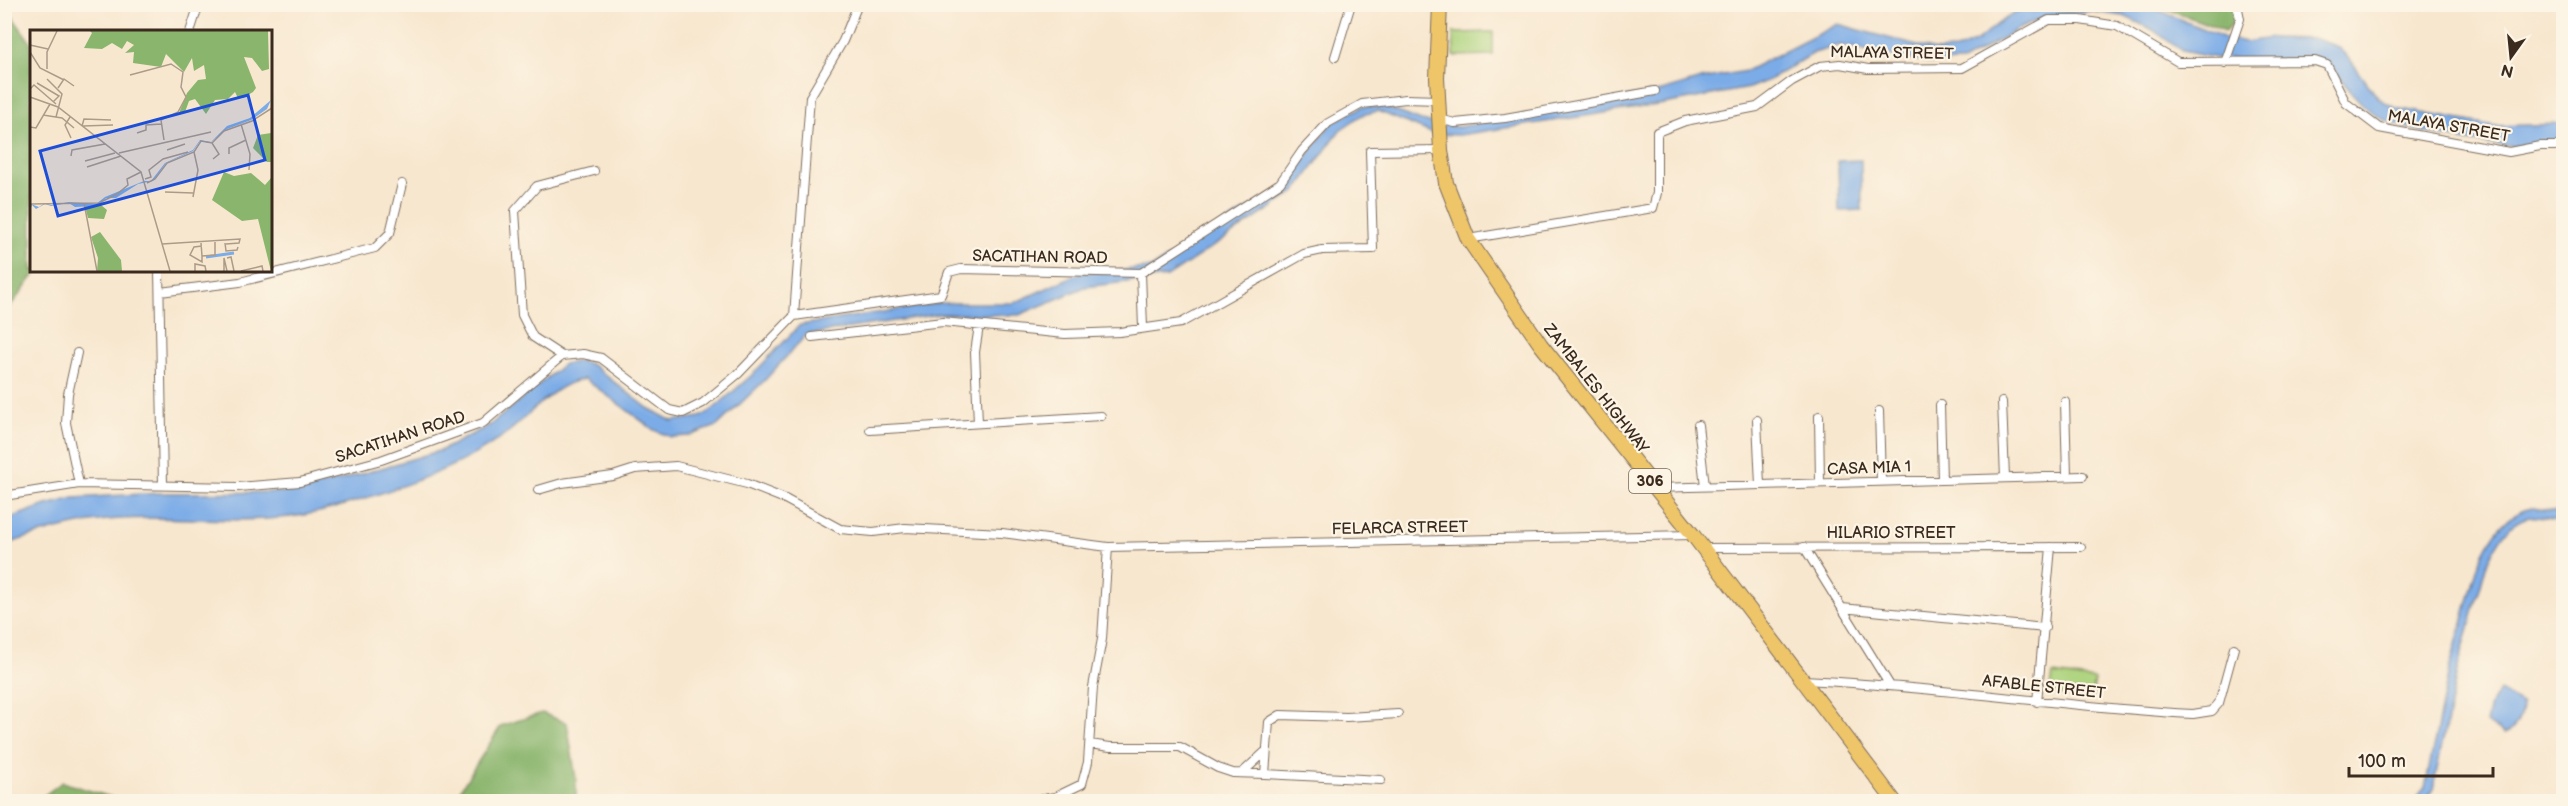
<svg xmlns="http://www.w3.org/2000/svg" width="2568" height="806" font-family="'Balsamiq Sans',sans-serif">
<rect width="100%" height="100%" fill="#fcf5e5"/>
<filter id="ink" filterUnits="userSpaceOnUse"><feTurbulence type="fractalNoise" baseFrequency=".0167" numOctaves="2"/><feDisplacementMap in="SourceGraphic" scale="12" xChannelSelector="R" yChannelSelector="G"/><feConvolveMatrix kernelMatrix="1 2 1 2 8 2 1 2 1" color-interpolation-filters="sRGB"/></filter>
<filter id="wash" filterUnits="userSpaceOnUse"><feTurbulence type="fractalNoise" baseFrequency=".008" numOctaves="4" result="noise"/><feDisplacementMap in="SourceGraphic" scale="24" xChannelSelector="R" yChannelSelector="G"/><feGaussianBlur stdDeviation="1.35" result="paint"/><feColorMatrix in="noise" values="0 0 0 0 0 0 0 0 0 0 0 0 0 0 0 0 0 1.4 0 .05"/><feComposite in="paint" operator="in"/></filter>
<g filter="url(#wash)">
<rect width="100%" height="100%" fill="#f8e7cf"/>
<path fill="#add37e" stroke="#747e4e" stroke-width="1.5" d="M1493,32V55L1454,56L1453,33Z
M2053,674L2095,680L2092,699L2050,693Z"/>
<path fill="#8ab56d" stroke="#627046" stroke-width="1.5" d="M4,5L31,43L32,270H38L9,308H4Z
M2157,5H2232L2235,20L2226,31Z
M542,713L567,723L576,779V801H453L501,726Z
M62,782L123,801H37Z"/>
<path fill="#7bace7" stroke="#5b6b82" stroke-width="1.5" d="M2028,5H2146L2225,38L2246,42L2271,38L2316,39L2336,46L2349,58L2378,98L2395,108L2495,126L2563,124V140C2542,139 2536,145 2518,146C2493,148 2393,129 2374,114C2355,100 2342,80 2328,62L2216,58L2182,51L2153,30L2124,16L2089,11L2045,17L2018,29L1962,62L1928,63L1840,45L1814,53L1769,80L1749,88L1664,104L1459,135L1434,134L1378,111L1362,115L1340,130L1295,192L1167,277L1085,287L1019,315L939,314L806,335L766,379L717,426L689,436L671,437L654,430L585,379C557,382 533,411 512,429C465,468 395,489 338,507C267,529 193,515 120,519C80,521 41,532 5,545V520L43,506L74,498L160,493L292,492L344,479L442,450L490,425L564,364L581,361L592,365L648,408L672,421L700,417L711,411L752,375L800,325L940,303H1014L1080,273L1151,268L1284,187L1331,123L1362,107H1385L1421,121L1458,127L1662,91L1701,79L1746,71L1838,24L1935,51L1956,50L1977,41L2000,22Z
M1861,160L1862,210L1839,211L1838,161Z
M2533,508L2563,513V521C2554,520 2544,517 2534,517C2509,517 2495,546 2486,566L2457,671L2433,789L2427,801H2415L2425,788L2449,670L2478,565C2489,541 2504,512 2533,508Z
M2499,691L2522,704C2522,715 2516,731 2504,734L2486,723L2490,705Z"/>
</g>
<g filter="url(#ink)">
<g fill="none" stroke-linecap="round" stroke-linejoin="round">
<defs>
<path id="street" d="M190,32L199,4
M1335,57L1351,4
M2225,63L2240,19L2237,4
M1439,119L1455,123L1505,118L1655,91
M1468,239L1653,208L1657,193V132L1685,121L1757,107L1792,81L1820,66L1840,64L1868,69L1962,68L2049,20H2080L2117,26L2178,62L2315,61L2327,65L2346,103L2379,128L2509,152L2540,146H2564
M159,270L163,485
M1141,273L1143,328
M160,292L240,282L375,248L390,233L402,184
M794,316L810,97L843,41L858,4
M812,337L943,322L1065,334L1120,332L1181,323L1304,254L1322,250L1373,249L1370,151L1441,150
M77,353L68,394L66,423L79,484
M562,356L533,337L522,315L515,211L537,186L594,171
M2002,402L2005,478
M2065,402L2067,476
M1940,405L1942,480
M1879,411L1881,481
M1819,416L1820,483
M1757,420L1760,485
M978,423L975,352L979,326
M1698,425L1705,486
M870,430L1101,416
M1655,488L2083,476
M538,490L562,483L613,476L635,469L676,466L747,484L785,499L840,529L873,532L905,528L1002,533L1108,547L1693,535
M4,496L79,484L238,487L300,482L381,460L483,423L562,356L583,354L601,358L669,410L683,413L703,403L738,374L794,316L941,295L949,272L961,269L1141,273L1280,183L1302,151L1328,123L1362,104L1406,99L1438,100
M1804,547L1889,684
M1702,548L2081,547
M1842,608L2045,628
M1804,680C1934,686 2063,707 2193,714L2212,711L2219,703L2234,648
M2037,702L2051,547
M1090,744L1110,747H1180L1218,768L1233,773L1265,774L1269,722L1280,715L1347,717L1398,714
M1242,773L1265,752
M1265,774L1381,780
M1028,802L1055,797L1082,784L1088,762L1093,687L1102,639L1108,547"/>
<path id="primary" d="M1440,4L1437,78L1441,150L1446,183L1468,239L1541,345L1693,535L1895,802"/>
</defs>
<use href="#street" stroke="#7d6c5c" stroke-width="10"/>
<use href="#primary" stroke="#7d6c5c" stroke-width="16"/>
<use href="#street" stroke="#fff" stroke-width="8"/>
<use href="#primary" stroke="#eec569" stroke-width="14"/>
</g>
</g>
<g text-anchor="middle" stroke-width="4.5" stroke-linejoin="round" paint-order="stroke">
<rect fill="#fcf5e5" stroke="#75675a" stroke-width="1.5" x="1629" y="469" width="42" height="24" rx="4.5"/>
<g font-size="15" font-weight="bold" fill="#3b2a1e">
<text x="1650" y="486">306</text>
</g>
<g font-size="16" fill="#3b2a1e" stroke="#fcf5e5">
<text transform="translate(1892 52) rotate(1)" y="6">MALAYA STREET</text>
<text transform="translate(2449 125) rotate(10)" y="6">MALAYA STREET</text>
<text transform="translate(1040 256) rotate(1)" y="6">SACATIHAN ROAD</text>
<text transform="translate(1597 388) rotate(52)" y="6">ZAMBALES HIGHWAY</text>
<text transform="translate(400 436) rotate(-18)" y="6">SACATIHAN ROAD</text>
<text transform="translate(1869 467) rotate(-2)" y="6">CASA MIA 1</text>
<text transform="translate(1400 527) rotate(-1)" y="6">FELARCA STREET</text>
<text x="1891" y="538">HILARIO STREET</text>
<text transform="translate(2044 686) rotate(6)" y="6">AFABLE STREET</text>
</g>
</g>
<g transform="translate(30 30)">
<rect width="242" height="242" fill="#f8e7cf"/>
<path d="M60,1H238L239,39L232,41L222,28L214,27L226,58L223,62L213,68H208L205,62L198,69L185,70L176,84L165,69L159,71L155,82L149,83L157,63L168,50L176,49L174,35L164,41L162,28L154,42L136,24L131,37L103,33L104,22L95,23L104,15L97,11L92,19L82,13L72,19L54,18L62,3ZM241,103V132H237L223,118L228,105ZM194,142L204,146L221,143L235,155L241,148V241L228,189L212,191L182,170ZM71,175L77,180L74,189L58,188L55,176ZM70,202L91,230L92,241H67L68,228L61,207Z" fill="#8ab56d"/>
<path d="M241,70L237,79L221,90L197,99L180,113L170,111L163,121L136,133L123,151L108,154L86,168H76L71,174L63,176L45,177L39,173L21,176L15,174L6,179L2,175L0,180L1,174L9,177L15,173L21,175L39,172L66,174L75,167L114,151H121L135,133L163,120L170,110L181,112L197,96L220,88Z" fill="#7bace7"/>
<path fill="none" stroke="#7bace7" stroke-width="3" d="M176,227L204,223"/>
<path fill="none" stroke="#ac9b88" stroke-width="1.5" d="M0,15L18,19M0,22L10,38L34,50M17,39V22L27,1M100,45L141,34L153,42L151,57L156,67L148,82L131,90L134,110M17,49L32,64L26,87M7,53L29,66L23,72M28,58L34,49L44,56M0,59L4,55L26,74M0,67L28,77L111,142L140,241M13,85L32,88L44,98M40,87L35,95L41,108M211,94L220,124L219,140M52,96L54,89L81,90M53,96L83,95M0,97L6,98L20,74M107,103L116,100V95L131,94M182,113L189,124L183,129M137,120L155,114M89,123L181,102M199,124V118L216,110M41,126L42,120L75,114M55,131L85,123M57,137L91,126M115,149L121,147L119,140L133,129L158,122M117,153L125,149L137,133L164,122L171,111L182,113L194,101L222,91L242,78M135,162L163,163M163,167L168,140L164,122M54,173L67,241M0,174L69,173L87,164L98,155L97,149L111,142M171,213L172,226V232L160,225L164,217L172,216M195,213L196,221L207,220L208,217M132,214L210,209L209,213L196,214M172,226L185,225V212M197,228L201,227L204,241M165,241V234L175,236L176,241M194,241V228L197,241M211,241L232,236L233,241"/>
<path fill="#1d4ed8" fill-opacity="0.15" stroke="#1d4ed8" stroke-width="3" d="M218,65L235,130L28,186L10,121Z"/>
<rect width="242" height="242" fill="none" stroke="#3b2a1e" stroke-width="3"/>
</g>
<rect width="2568" height="806" fill="none" stroke="#fcf5e5" stroke-width="24"/>
<g transform="translate(2511 57) rotate(195)" stroke="#fcf5e5" stroke-width="4.5" paint-order="stroke">
<path d="M0-4.5L10 22L0 15L-10 22Z" fill="#3b2a1e"/>
<text y="-9" font-size="16" font-weight="bold" text-anchor="middle" fill="#3b2a1e">N</text>
</g>
<path d="M2349 767v9h144v-9" fill="none" stroke="#3b2a1e" stroke-width="3"/>
<text x="2358" y="767" font-size="18" fill="#3b2a1e" stroke="#fcf5e5" stroke-width="4.5" paint-order="stroke">100 m</text>
</svg>
